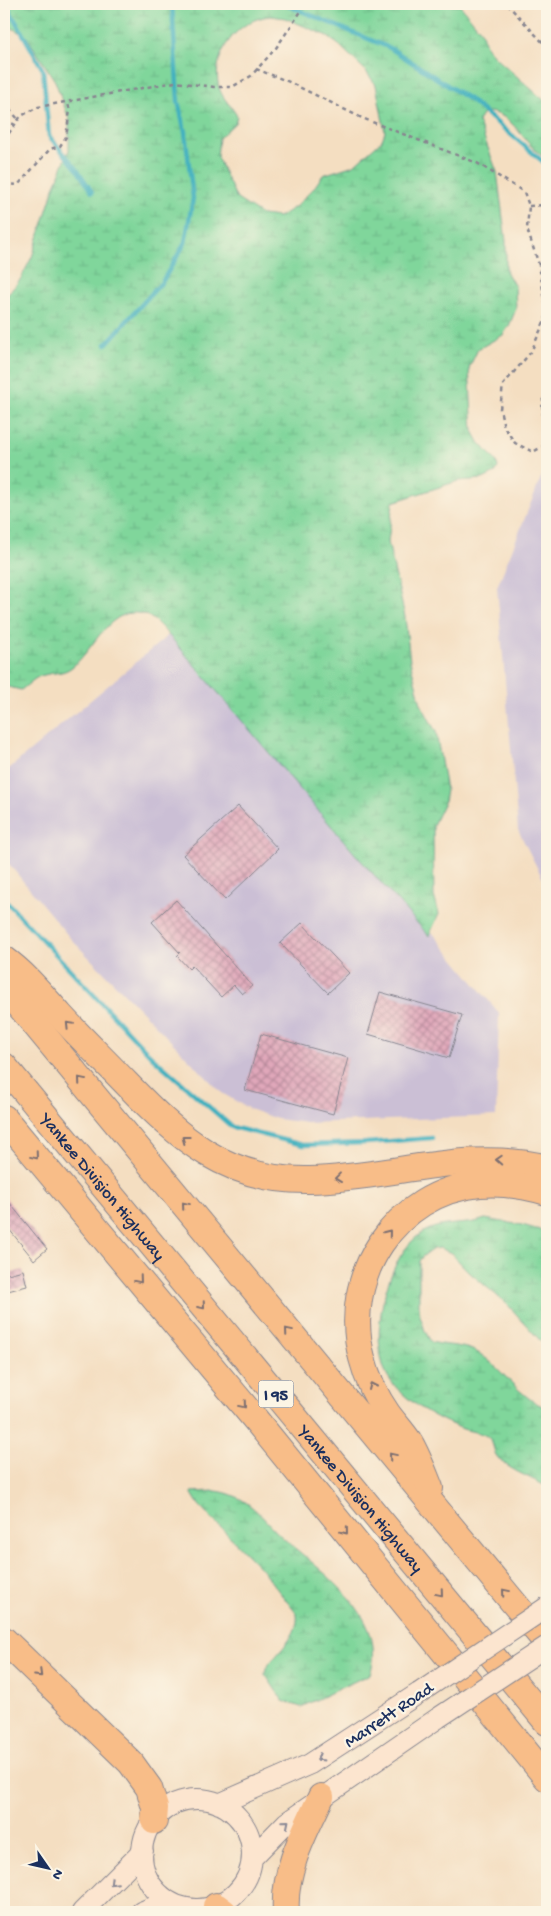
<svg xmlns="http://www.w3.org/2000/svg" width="551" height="1916" font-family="'Gochi Hand',sans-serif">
<defs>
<pattern id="wetland-marsh" width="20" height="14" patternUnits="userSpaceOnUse" patternTransform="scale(1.25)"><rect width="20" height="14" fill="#80d69b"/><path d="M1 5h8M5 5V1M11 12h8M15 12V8" fill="none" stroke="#6eb888"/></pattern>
<pattern id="building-cross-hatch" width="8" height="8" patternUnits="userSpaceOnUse" patternTransform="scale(1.25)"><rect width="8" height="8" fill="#e0a7ba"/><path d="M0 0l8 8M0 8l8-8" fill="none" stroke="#b5889a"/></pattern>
</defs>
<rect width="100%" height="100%" fill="#fcf5e5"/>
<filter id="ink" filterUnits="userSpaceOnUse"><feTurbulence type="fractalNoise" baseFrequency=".02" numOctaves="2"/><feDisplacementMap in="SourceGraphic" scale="10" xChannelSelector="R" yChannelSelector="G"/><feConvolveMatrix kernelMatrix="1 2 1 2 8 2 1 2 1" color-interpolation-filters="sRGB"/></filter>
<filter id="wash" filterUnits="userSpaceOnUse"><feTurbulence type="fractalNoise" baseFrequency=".0096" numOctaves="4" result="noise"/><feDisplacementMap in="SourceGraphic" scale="20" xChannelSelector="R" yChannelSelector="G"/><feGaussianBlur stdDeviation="1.12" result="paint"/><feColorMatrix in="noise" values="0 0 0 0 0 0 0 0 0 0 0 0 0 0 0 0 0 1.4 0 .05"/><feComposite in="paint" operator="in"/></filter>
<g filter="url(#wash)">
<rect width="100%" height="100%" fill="#f4dec1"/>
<path fill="#cbbfd5" d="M547,463V887L518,830L497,587Z
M179,626L499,1013L496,1116L307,1123L277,1119L249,1109L222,1093L212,1083L70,938L4,858V773Z"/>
<path fill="url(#wetland-marsh)" stroke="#4e827c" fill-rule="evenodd" d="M4,4H459L481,31L487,48L495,57L547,103V158C523,148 515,110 484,112L478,121L497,172L506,241V271L515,287L516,309L509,326L503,335L478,349L469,368L473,431L479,442L496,461L498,467L495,473L483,479L458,481L393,502L388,542L405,617L410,661L421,704L436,732L446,790L444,802L433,825L434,896L439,914L429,936L356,855L174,641C166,633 157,620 146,615C111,602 94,650 72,667C63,674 55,672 44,675C36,676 28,685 21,690L4,686V299L20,280L32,257L54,188L69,150V119L55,81L27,37L4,23ZM271,16L285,18L325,35L339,45L365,70L376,85L385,132L382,140L354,165L323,175L313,189L295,207L279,217L262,215L237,199L217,157L219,138L235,123L237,116C232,106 222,99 219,87C210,55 238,18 271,16Z
M485,1219L522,1225L547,1232V1348L508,1305L469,1272L451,1253L440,1248L433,1249L423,1256L419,1261V1312L425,1331L431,1342C447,1346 467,1345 480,1354C504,1370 519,1398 547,1408V1487C533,1478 505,1469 496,1455C493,1449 494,1443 488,1437C481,1432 472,1432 463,1429C442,1421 421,1410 404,1395C395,1387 386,1377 383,1365C371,1328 388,1254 422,1233C443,1220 464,1227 485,1219Z
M216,1491C249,1495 261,1518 283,1538C319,1570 390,1616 370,1674L301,1707L283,1701L265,1674L266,1668C277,1653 300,1635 297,1614L261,1569L199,1505L191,1492Z"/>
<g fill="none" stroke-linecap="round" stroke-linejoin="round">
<path stroke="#43b1bf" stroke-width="4.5" d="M6,4L43,70L49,136L77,169L92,192
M284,4L390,48L470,100L547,165
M106,344L162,282L185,243L193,198L185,132L178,101L172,4
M4,899L151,1056L232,1127L303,1145L366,1143L432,1138"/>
</g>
<g id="blocks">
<path fill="url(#building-cross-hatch)" d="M238,806L278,849L225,900L183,855Z
M176,900L244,976L252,986L242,994L234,985L221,997L192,966L189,969L177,956L180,953L152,922Z
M302,923L349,973L328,993L280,943Z
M380,992L462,1015L449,1058L368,1034Z
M261,1034L348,1058L333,1114L245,1090Z
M4,1196L47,1249L34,1260L4,1223Z
M23,1270L27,1286L4,1292V1275Z"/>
</g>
</g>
<g filter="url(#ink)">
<use href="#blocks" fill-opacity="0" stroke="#888690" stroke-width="1"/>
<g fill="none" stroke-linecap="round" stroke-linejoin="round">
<defs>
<path id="secondary" d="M142 1854a55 55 0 1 1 110 0a55 55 0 1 1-110 0Z
M219,1804L310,1764L419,1693
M252,1858L287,1822L438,1718
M82,1912L143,1851
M141,1912L168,1901"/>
<g id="highway">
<path d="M4,959C25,974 42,995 60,1015C81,1038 104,1060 126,1083C180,1139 227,1182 310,1180C390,1178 467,1148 547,1168"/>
<path d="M4,987L547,1643"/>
<path id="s1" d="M4,1066L547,1722"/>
<path d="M4,1118L255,1419L547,1778"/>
<path d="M430,1488C424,1473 418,1457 410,1443C403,1432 394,1423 387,1413C375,1396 367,1377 362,1358C340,1277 395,1192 480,1184C502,1182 526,1186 547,1192"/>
<path d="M4,1640L131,1763L149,1788L155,1808L154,1821"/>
<path d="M216,1906L224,1912"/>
<path d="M286,1912C283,1871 304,1833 321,1797"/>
</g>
</defs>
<use href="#secondary" stroke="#888690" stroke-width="22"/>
<use href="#highway" stroke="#888690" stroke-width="28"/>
<path stroke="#888690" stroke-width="2.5" stroke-dasharray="4 4" stroke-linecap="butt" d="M507,4L547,47
M256,69L287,81L362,118L477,163L524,192L529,206L527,229L539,265L547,314
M4,103L18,119
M4,123L14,124
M4,140L21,116L38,107L175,82L214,87H232L251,76L276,48L306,4
M4,184L18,185L50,149L60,146L66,137L70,110L67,101
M529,206L547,205
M547,315L531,352L503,385L500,409L504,427L515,443L533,452L545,445L542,401L547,394"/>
<use href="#secondary" stroke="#fce5cf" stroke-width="20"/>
<use href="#highway" stroke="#f8bd88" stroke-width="26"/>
<defs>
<path id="secondary-bridge" d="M419,1693L547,1607
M438,1718L547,1646"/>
</defs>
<use href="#secondary-bridge" stroke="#888690" stroke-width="22" stroke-linecap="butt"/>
<use href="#secondary-bridge" stroke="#fce5cf" stroke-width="20"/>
</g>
<defs><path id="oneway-chevron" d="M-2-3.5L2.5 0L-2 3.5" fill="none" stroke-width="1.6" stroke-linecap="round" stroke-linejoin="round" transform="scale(1.25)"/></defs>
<g stroke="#7e6f71">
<use href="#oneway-chevron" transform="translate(69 1025) rotate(-134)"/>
<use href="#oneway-chevron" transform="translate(81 1080) rotate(-130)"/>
<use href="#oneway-chevron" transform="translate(185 1139) rotate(-143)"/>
<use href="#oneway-chevron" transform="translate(35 1156) rotate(50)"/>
<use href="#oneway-chevron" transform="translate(499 1160) rotate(-177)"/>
<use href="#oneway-chevron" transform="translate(338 1178) rotate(173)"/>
<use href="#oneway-chevron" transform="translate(185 1205) rotate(-130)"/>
<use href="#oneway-chevron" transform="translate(388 1233) rotate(-51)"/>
<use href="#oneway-chevron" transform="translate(139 1280) rotate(50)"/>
<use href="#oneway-chevron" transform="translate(202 1306) rotate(50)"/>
<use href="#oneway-chevron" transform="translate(288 1331) rotate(-130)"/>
<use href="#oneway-chevron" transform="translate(372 1386) rotate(-114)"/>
<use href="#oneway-chevron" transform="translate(243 1405) rotate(50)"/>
<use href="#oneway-chevron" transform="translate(392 1456) rotate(-130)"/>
<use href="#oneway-chevron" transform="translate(345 1531) rotate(51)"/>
<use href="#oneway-chevron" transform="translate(505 1592) rotate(-130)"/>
<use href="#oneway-chevron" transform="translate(440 1593) rotate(50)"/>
<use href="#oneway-chevron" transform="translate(39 1674) rotate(44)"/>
</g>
<g stroke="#8c8a96">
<use href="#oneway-chevron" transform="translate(320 1758) rotate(148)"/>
<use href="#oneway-chevron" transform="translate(286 1823) rotate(-40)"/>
<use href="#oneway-chevron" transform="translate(113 1882) rotate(135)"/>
</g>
</g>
<g text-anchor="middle" stroke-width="4.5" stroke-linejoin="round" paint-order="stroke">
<rect fill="#fcf5e5" stroke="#5e6a86" stroke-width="1" x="258.5" y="1380.5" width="35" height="27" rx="4"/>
<g font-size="16" font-weight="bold" fill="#1b2f5e">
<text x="276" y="1400">I 95</text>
</g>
<g font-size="18" fill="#1b2f5e" stroke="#fcf5e5">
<text dy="6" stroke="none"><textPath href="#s1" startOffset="156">Yankee Division Highway</textPath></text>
<text dy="6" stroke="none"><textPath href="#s1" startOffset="561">Yankee Division Highway</textPath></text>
<text transform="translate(388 1714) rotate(-34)" y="6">Marrett Road</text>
</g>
</g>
<rect width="551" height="1916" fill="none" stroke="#fcf5e5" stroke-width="20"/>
<g transform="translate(48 1868) rotate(124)" stroke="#fcf5e5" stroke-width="4" paint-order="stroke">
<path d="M0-4L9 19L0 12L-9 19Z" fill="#1b2f5e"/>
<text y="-8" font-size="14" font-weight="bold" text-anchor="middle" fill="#1b2f5e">N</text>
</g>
</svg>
